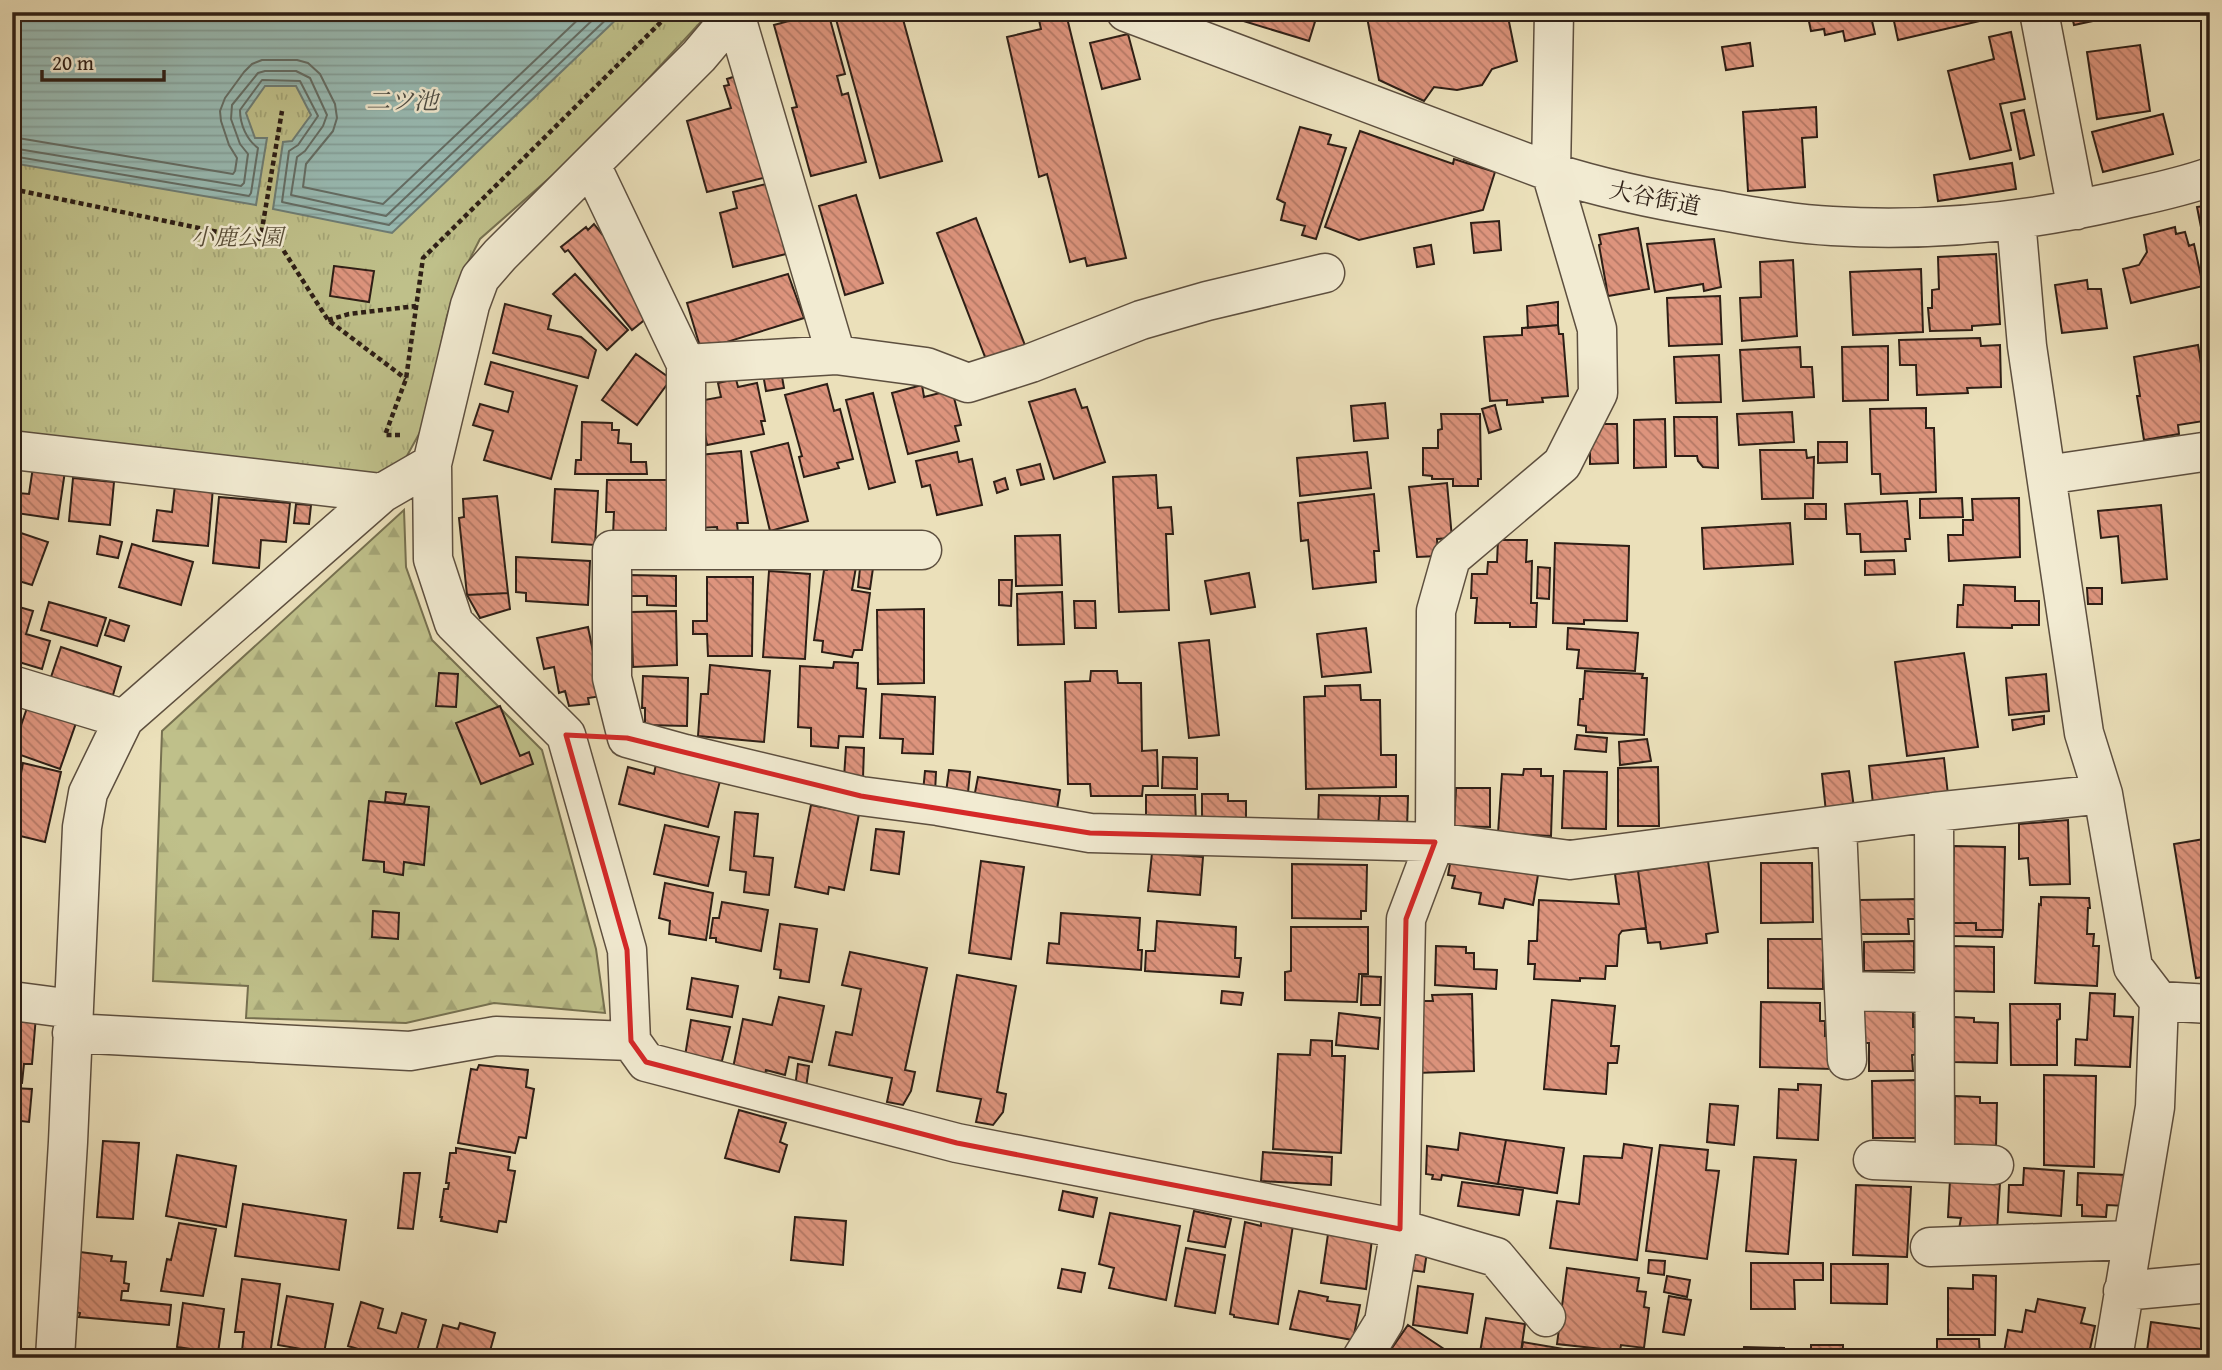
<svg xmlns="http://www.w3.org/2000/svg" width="2222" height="1370" font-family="'Gentium Book Plus','Noto Serif JP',serif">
<defs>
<pattern id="forest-firs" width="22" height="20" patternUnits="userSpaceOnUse" patternTransform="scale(1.75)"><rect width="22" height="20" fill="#bfc08a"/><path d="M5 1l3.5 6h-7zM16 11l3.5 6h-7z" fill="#a4a576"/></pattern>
<pattern id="park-tufts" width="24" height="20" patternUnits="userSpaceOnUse" patternTransform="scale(1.75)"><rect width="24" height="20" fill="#bfc08a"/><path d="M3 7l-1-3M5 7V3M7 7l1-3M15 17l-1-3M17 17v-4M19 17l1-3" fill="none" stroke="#a4a576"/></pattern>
<pattern id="water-rules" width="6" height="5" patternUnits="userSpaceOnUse" patternTransform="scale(1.75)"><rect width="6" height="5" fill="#99bcb5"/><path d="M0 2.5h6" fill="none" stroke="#84a19b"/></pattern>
<pattern id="building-back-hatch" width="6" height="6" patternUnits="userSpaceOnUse" patternTransform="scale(1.75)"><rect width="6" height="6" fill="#dd947d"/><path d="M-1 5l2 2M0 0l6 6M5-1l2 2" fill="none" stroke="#b47865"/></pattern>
</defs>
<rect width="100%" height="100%" fill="#ebe0ba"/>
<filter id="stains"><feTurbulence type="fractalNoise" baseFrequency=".00286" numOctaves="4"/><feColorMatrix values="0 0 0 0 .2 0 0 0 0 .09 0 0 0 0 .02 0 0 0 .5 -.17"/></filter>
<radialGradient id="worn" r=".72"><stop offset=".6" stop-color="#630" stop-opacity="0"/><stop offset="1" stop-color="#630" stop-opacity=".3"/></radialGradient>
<path fill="url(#forest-firs)" stroke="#767050" stroke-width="2" d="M404,510L406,567L432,640L542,750L596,949L605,1013L494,1003L406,1023L246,1018L248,986L153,981L162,731Z"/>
<path fill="url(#park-tufts)" stroke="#767050" stroke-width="2" d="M12,12H710L587,145L480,239L459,280L447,316L424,425L398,472L363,479L12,446Z"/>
<path fill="url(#water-rules)" stroke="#6e7d75" stroke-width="2" d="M12,12H624L392,233L273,209L283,142L292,141L311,115L296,86H265L246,113L255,138H267L256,205L12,163Z"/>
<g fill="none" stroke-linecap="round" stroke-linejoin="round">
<path stroke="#646e66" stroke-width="2" d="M12,137L233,174L235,171L237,158L229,145L221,121L220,111L225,98L244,72L252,64L262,60H297L308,63L320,74L335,104L337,118L333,131L306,164L303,187L383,204L586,12
M12,148L241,186L244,183L248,154L240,144L231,119L232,105L258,73L265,71H296L310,78L327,115L323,126L305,151L297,157L291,195L386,216L601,12
M12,156L249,196L251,193L258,148C247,140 240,125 240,110L262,80L300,81L318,116L298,145L289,151L282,202L389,225L614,12"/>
</g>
<path fill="url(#building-back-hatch)" stroke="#2e1f16" stroke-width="2" d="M822,12H828L845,74L837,76L842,95L848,93L866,162L811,176L792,108L797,107L774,25Z
M834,12H901L942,161L880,178Z
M1044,12H1062L1068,22L1126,258L1087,266L1085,258L1070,262L1047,174L1039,177L1007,37L1041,29L1039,20Z
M1214,12H1318L1309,41Z
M1366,12H1507L1517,61L1492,69L1482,85L1457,90L1434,87L1424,101L1379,80Z
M1807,12H1870L1875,34L1845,41L1843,31L1825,35L1824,29L1811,31Z
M1892,12H1982L1984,20L1898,40Z
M2071,12H2126V14L2074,25Z
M2011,32L2025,99L2000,104L2011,150L1970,159L1948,71L1994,59L1989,37Z
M1128,34L1140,79L1102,89L1090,43Z
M1750,43L1753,66L1726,70L1722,47Z
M2140,45L2150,111L2097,119L2087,52Z
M739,75L771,176L707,192L687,121L731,108L724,86L729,85L727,79Z
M1816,107L1817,137L1802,138L1805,187L1748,191L1743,112Z
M2024,110L2034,155L2020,159L2011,113Z
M2163,114L2173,154L2103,172L2092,132Z
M1300,127L1331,135L1328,144L1346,148L1316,239L1302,235L1305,226L1281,220L1285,203L1277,199Z
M1360,131L1453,164L1454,159L1495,172L1483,210L1359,240L1325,227Z
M2012,163L2016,189L1938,201L1934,175Z
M774,182L773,205L786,254L733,267L720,213L737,208L733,192Z
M856,195L883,283L845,295L819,206Z
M2210,205V273L2197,207Z
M976,218L1026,348L987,362L937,233Z
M1499,221L1501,250L1474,253L1471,223Z
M594,224L602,234L612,226L658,309L632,330L568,250L565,252L561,247L586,227L588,230Z
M2175,227L2176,234L2185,232L2189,246L2194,244L2203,286L2131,303L2123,269L2139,265L2147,252L2144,235Z
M1638,228L1649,289L1608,296L1599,245L1601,244L1599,235Z
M1714,239L1721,287L1704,291L1703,284L1655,292L1647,244Z
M1431,245L1434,264L1417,267L1414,248Z
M1996,254L2000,324L1972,326V330L1930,331L1928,308H1932V290L1939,289L1938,257Z
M1793,260L1797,336L1742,341L1740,298L1761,297L1760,262Z
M334,266L374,271L369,302L330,296Z
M1921,269L1923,332L1853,335L1850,272Z
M575,274L628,330L607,350L553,294Z
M788,274L804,318L701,350L687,303Z
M2087,280L2088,289H2101L2107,328L2062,333L2055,285Z
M1720,296L1722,344L1669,346L1667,298Z
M1558,302V325L1528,328L1527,306Z
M505,304L551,316L548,329L581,337L596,350L588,378L493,353Z
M1558,325L1559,334H1563L1568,396L1542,398L1543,402L1507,405V400L1490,401L1484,337L1522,335V328Z
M1980,338L1981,346L2000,345L2001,387L1967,388L1968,393L1917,395L1916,365H1900L1899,340Z
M2198,345L2210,420L2178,425L2179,434L2144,440L2137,396H2140L2134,357Z
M1888,346V400L1843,401L1842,347Z
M1800,347L1801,367H1812L1814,397L1743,401L1740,350Z
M636,354L671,379L637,425L602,400Z
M1719,355L1721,402L1676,403L1674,357Z
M491,362L577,386L551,479L484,460L493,431L473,425L480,404L508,412L513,392L485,384Z
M781,371L784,388L766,391L763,374Z
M736,379L738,387L757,383L765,421H761L764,434L707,445L699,401L721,397L718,383Z
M827,384L834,411L840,409L853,459L837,463L839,468L804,477L799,457L802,456L785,395Z
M922,385L924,397L952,390L961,425L955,426L959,441L908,454L892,393Z
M1075,389L1082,408L1087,407L1105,462L1054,479L1029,402Z
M873,393L895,482L869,489L846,400Z
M1385,403L1388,438L1354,441L1351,406Z
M1495,405L1501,429L1489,433L1482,409Z
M1926,408V428H1934L1936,492L1881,494L1880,474H1872L1870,409Z
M1792,412L1794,442L1739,445L1737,414Z
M1441,414H1480L1481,479H1478V486H1453V479H1432V476L1423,475V448H1438V430L1442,429Z
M1674,417H1717L1718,468L1703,467L1698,461L1697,456H1675Z
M1665,419L1666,467L1634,468V420Z
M582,422L612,423V430H619L618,443L631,444V462H646L647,474H575L576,460H581Z
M1601,424H1617L1618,463L1590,464V441Z
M1818,442H1847V462L1818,463Z
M788,443L808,521L770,531L751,452Z
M1760,450H1806L1807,458L1814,457L1813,498L1762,499Z
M741,451L748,523H737L738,532L718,535L717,527L697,528L688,456Z
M957,452L959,462L972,459L982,505L937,515L930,485L922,487L916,461Z
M1367,452L1371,488L1300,496L1297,458Z
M1040,464L1044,479L1021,485L1017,470Z
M33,467L65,471L58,519L16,513L18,493L29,494Z
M1156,475L1158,508L1171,507L1173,534H1166L1169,610L1119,612L1113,477Z
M73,478L114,482L110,525L69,521Z
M1005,478L1008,489L997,493L994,482Z
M607,480H669L675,529L666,528V532L613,535L614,512H606Z
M1447,483L1452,538L1437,539L1438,556L1417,557L1409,487Z
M175,485L213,488L208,546L153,541L157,510L172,512Z
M555,489L598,491L595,545L552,542Z
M1374,494L1379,551H1374L1376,582L1313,589L1308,540L1301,541L1298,503Z
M497,496L508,593L467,595L459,518L464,517L463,499Z
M219,497L290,503L286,542L261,540L259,568L213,563Z
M1962,498L1963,517L1920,518V499Z
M2019,498L2020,557L1949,561L1948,535H1963V520H1973L1972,499Z
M1907,501L1910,539H1905L1906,551L1861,552L1860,534H1847L1845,504Z
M296,504L311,505L309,524L294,523Z
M1805,504H1826V519H1805Z
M2161,505L2167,579L2122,583L2118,536L2101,538L2098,511Z
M1790,523L1793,564L1704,569L1702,528Z
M12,530L48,542L32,585L12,579Z
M1060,535L1062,585L1016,586L1015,536Z
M100,536L122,542L118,558L97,554Z
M1498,540H1527L1526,562L1532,561L1531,603H1537L1536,627H1510V623H1475L1477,598H1471L1472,574H1487L1488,562H1497Z
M1555,543L1629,546L1627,621L1584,620V624L1553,623Z
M132,544L193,562L181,605L119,587Z
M516,557L590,561L588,605L526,601V593L516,592Z
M861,559L874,561L870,589L858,587Z
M1894,560L1895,574L1865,575V561Z
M828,563L856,567L852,590L870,593L862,650H854L852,657L822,652L823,641L814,640L824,570H827Z
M1538,567L1550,568L1549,599L1537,598Z
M769,571L810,574L805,659L763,657Z
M1249,573L1255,607L1211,614L1205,581Z
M630,575L676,576V606L647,605V596H630Z
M707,577H753L752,656H708L707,634H693V621H707Z
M999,580H1012L1011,606L999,605Z
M1964,585L2015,587V601H2039V625H2012V628L1957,627L1958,605H1963Z
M2087,588H2102V604H2088Z
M1062,592L1064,644L1018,645L1017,594Z
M508,593L510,609L480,618L467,595Z
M1074,601H1095L1096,628H1075Z
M49,602L106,618L97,646L41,630Z
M12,605L33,611L26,634L50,641L42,669L12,660Z
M924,609V683L878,684L877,610Z
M676,611L677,665L633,667L631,612Z
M110,620L129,626L124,641L105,635Z
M588,627L602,696L588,698L589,704L569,706L565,691L559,693L554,667L544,669L537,638Z
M1366,628L1371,672L1322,677L1317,634Z
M1568,628L1638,633L1635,671L1577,668L1579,650L1567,649Z
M1209,640L1219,735L1189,738L1179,643Z
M61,647L121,667L113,695L87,687L85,694L49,683Z
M1964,653L1978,747L1907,756L1895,662Z
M834,662L858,663L857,688L866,689L863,737L839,736L838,748L811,746V728L798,727L800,666L833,668Z
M710,665L770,671L764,742L698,736L701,694H708Z
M1091,671H1117L1118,683H1141L1142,751L1157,750L1158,786H1143L1142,796H1091L1090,784H1068L1065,682L1090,681Z
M1585,671L1643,674L1642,678H1647L1644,735L1586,732V726L1578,725L1580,699H1583Z
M439,673L458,674L456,707L436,706Z
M2046,674L2049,711L2009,715L2006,678Z
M643,676L688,678L687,726L645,725V708H642Z
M1360,685L1361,700H1380L1381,755H1396V787L1306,789L1304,697L1325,696V686Z
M882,694L935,697L933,754L902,753L903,739L880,738Z
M28,705L76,723L60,769L12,752Z
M500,706L520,756L529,752L533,764L481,784L456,723Z
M2044,716V724L2013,730L2012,720Z
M1577,735L1607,738L1606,752L1575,749Z
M1647,739L1651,761L1620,765L1619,742Z
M846,747L864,748L863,778H844Z
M1163,757L1197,758V789L1162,788Z
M1944,758L1948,795L1873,804L1869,766Z
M23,763L61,772L45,842L12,834V787L18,789Z
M656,764L720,781L708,827L619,804L628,767L654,774Z
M1658,767L1659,826H1618V768Z
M1524,769H1541V776H1553L1551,836L1498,833L1502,774L1523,775Z
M949,770L970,772L967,803L945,800Z
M925,771L936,772L935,793L923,792Z
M1564,771L1607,772L1606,829L1562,828Z
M1849,771L1854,808L1826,812L1822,774Z
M978,777L1060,790L1056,816L973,803Z
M1456,788H1490V827L1454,826Z
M386,792L406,794L404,804L385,802Z
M1202,794H1228V801H1246V827L1202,826Z
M1146,795H1195L1196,826H1146Z
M1319,795L1380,796L1378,828L1318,827Z
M1380,796H1408L1407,829L1378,828Z
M369,801L429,807L424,865L404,862L403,875L384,872V862L363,860Z
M811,805L859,814L844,890L829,887L828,894L795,887Z
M735,812L758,814L754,856L773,858L769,895L744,892L746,872L730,870Z
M2068,820L2070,884L2030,885L2028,858L2019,859V824Z
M665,825L719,837L708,886L654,874Z
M876,829L904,832L899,874L871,870Z
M2210,838V976L2196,978L2174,844Z
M1954,846L2005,847L2003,930H1976V923H1952Z
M1152,853L1203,857L1200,895L1148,891Z
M1452,853L1539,869L1533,905L1505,899L1503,908L1479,904L1481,893L1452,888L1455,876L1448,875Z
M981,861L1024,867L1011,959L969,953Z
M1708,861L1718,932L1706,934L1707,943L1661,949L1660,942L1648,943L1638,871Z
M1761,863H1812L1813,922L1761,923Z
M1292,864L1367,865L1366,911H1361V919L1292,918Z
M1638,871L1646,928L1622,931L1619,935L1617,966H1606L1605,979L1580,978V981L1534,979L1535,964H1528L1529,941H1537L1539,900L1619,904L1615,874Z
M665,883L713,893L706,940L669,934L670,921L659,918Z
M2041,897L2089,898L2090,908H2088L2087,934H2094L2093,946H2099L2097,986L2035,983L2039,904L2041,905Z
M1918,899L1919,919H1908L1909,934H1860V900Z
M722,902L768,910L761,951L716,942V938H710L713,918H719Z
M373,911L399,913L398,939L372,937Z
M1061,913L1140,918L1138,950H1142L1141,970L1047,963L1049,943L1059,944Z
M1157,921L1236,927L1235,958H1241L1239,977L1145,971L1146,951H1155Z
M1952,923H1976V930H2003L2002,937L1953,936Z
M780,924L817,929L809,982L780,978L781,970L774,969Z
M1291,927H1368V974H1359L1357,1002L1285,1000V972L1291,971Z
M1768,939H1823V989L1768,988Z
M1914,941V970L1864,971V942Z
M1436,946L1466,947V953H1474V969L1497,970L1496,989L1435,985Z
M1952,946L1994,947V992L1951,991Z
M850,952L927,968L905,1070L915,1072L911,1091L903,1105L887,1102L892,1078L829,1065L836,1032L852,1035L861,989L842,985Z
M957,975L1016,986L997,1092L1006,1094L1003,1112L993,1125L976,1122L981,1099L937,1091Z
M1362,976L1381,977L1380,1005H1361Z
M692,978L738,986L732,1017L687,1009Z
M1222,991L1243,993L1241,1005L1221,1003Z
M2090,993L2115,994L2114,1016L2133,1017L2130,1067L2075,1065L2076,1039L2087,1040Z
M1472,994L1474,1071L1416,1073L1414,1001H1433L1432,995Z
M779,997L824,1006L812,1062L789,1057L785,1075L766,1070L765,1075L733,1068L743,1019L772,1025Z
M1552,1000L1615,1006L1611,1046H1619L1617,1063H1608L1606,1094L1544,1089Z
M1761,1002L1820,1003V1021H1825V1036H1832V1069L1760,1067Z
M2010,1004H2060V1019L2057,1020V1065H2011Z
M1864,1011H1913V1027H1919V1054L1912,1055L1913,1071H1869V1043H1864Z
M1339,1013L1380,1018L1378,1049L1336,1045Z
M12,1014L36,1016L32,1064H24L22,1083L12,1082Z
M1954,1017L1974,1018V1022L1998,1023L1997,1063L1952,1062Z
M691,1020L730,1027L722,1061L685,1056Z
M1311,1040L1332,1041V1056H1345L1341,1153L1273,1149L1278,1054L1310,1055Z
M798,1064L809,1066L806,1088L795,1087Z
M479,1065L528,1070L526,1087L534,1089L526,1138L519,1137L515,1153L458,1143L471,1069L477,1070Z
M2044,1075L2096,1076L2094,1167L2044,1165Z
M1918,1080V1138H1873L1872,1081Z
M1798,1084L1821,1085L1818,1140L1777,1138L1779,1089L1798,1090Z
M12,1088L32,1089L29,1122L12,1120Z
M1955,1096L1980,1097V1103H1997L1996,1147H1954Z
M1710,1104L1738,1106L1734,1145L1707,1142Z
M739,1110L786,1123L780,1142L787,1145L779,1172L725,1158Z
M1460,1133L1506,1140L1498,1184L1442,1175L1441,1180L1432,1179L1433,1175L1426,1174L1427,1146L1458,1150Z
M1506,1140L1564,1148L1557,1193L1498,1184Z
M103,1141L139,1143L133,1219L97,1217Z
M1624,1144L1652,1148L1637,1260L1550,1248L1557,1201L1579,1204L1584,1156L1622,1158Z
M1660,1145L1708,1150L1706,1170L1719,1171L1707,1259L1646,1251Z
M456,1148L510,1157L508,1170L515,1171L506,1222L499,1221L497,1232L441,1221L442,1217H440L444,1189H448L449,1183H446L450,1153H456Z
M1263,1152L1332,1157L1331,1185L1261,1181Z
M177,1155L236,1166L226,1227L166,1216Z
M1754,1157L1796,1160L1788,1254L1746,1251Z
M2024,1168L2064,1171L2061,1216L2008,1212L2009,1185H2023Z
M404,1173H420L413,1229L398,1228Z
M2078,1173L2127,1175L2126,1206L2107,1205L2106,1217L2082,1216V1205H2077Z
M1950,1180L2000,1183L1997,1231L1959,1229L1961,1218L1948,1217Z
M1462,1182L1523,1190L1519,1215L1458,1206Z
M1856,1185L1911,1187L1907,1257L1853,1255Z
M1063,1191L1097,1198L1093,1217L1059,1210Z
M243,1204L346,1220L339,1270L235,1256Z
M1194,1211L1231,1219L1225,1247L1188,1241Z
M1110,1213L1180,1226L1166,1300L1109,1288L1114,1268L1099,1264Z
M795,1217L846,1221L843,1265L791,1260Z
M1261,1219L1293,1225L1278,1324L1234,1317V1315L1230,1314L1245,1222L1261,1226Z
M179,1223L216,1229L203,1296L161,1291L167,1259L171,1260Z
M1328,1234L1372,1239L1366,1289L1321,1283Z
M1186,1248L1225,1255L1215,1313L1175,1306Z
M1413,1249L1427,1252L1424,1272L1409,1270Z
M80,1252L112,1256L111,1261L126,1262L124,1283L129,1284L128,1291H122L121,1300L171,1305L169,1325L79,1317L80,1313L74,1312Z
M1649,1260L1665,1261L1664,1275L1648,1273Z
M1751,1263H1823V1280H1794L1795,1309H1751Z
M1831,1264H1888L1887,1304L1831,1303Z
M1567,1268L1639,1278L1637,1291L1646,1292L1644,1307L1649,1308L1644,1348L1621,1345L1620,1351L1557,1344Z
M1062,1269L1085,1273L1081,1292L1058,1288Z
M1973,1275L1996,1276L1995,1335H1948V1288L1973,1289Z
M1667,1276L1690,1280L1687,1297L1664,1292Z
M242,1279L280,1284L270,1355L242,1351L244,1332H235Z
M1418,1286L1473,1294L1467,1333L1413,1325Z
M1299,1291L1328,1297L1327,1301L1360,1305L1353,1340L1290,1329Z
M287,1296L333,1304L324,1353L278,1345Z
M1669,1296L1691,1300L1684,1335L1663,1332Z
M2038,1299L2085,1308L2081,1323L2095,1326L2088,1358H2003L2008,1330L2022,1332L2026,1310L2035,1312Z
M361,1302L383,1309L378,1328L396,1333L402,1313L426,1320L415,1358H388L348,1346Z
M183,1303L224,1309L218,1353L177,1347Z
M1486,1318L1525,1324L1520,1358H1479Z
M2151,1322L2210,1330V1358H2146Z
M460,1323L495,1333L488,1358H434L443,1325L458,1329Z
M1408,1325L1447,1351L1442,1358H1385Z
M1937,1339H1979L1980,1358H1937Z
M1523,1342L1564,1349L1563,1358H1520Z
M1811,1345H1843V1358H1811Z
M1744,1347L1784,1348V1358H1743Z"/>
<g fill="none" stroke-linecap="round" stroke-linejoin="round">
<defs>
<path id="minor" d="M1126,12L1551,172C1604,189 1657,200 1711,209C1751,216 1792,224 1832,226C1927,232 2025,222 2117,201C2148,194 2179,188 2210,177
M2039,12L2077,210
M735,14L836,355
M591,165L686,364V550
M2016,220L2027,346L2084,733L2103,794L2133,967L2159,1001L2155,1107L2113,1358
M686,364L836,355L926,367L968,383L1031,363L1141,320L1207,301L1325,273
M12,450L382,493
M2046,475L2210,451
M922,550H612V678L627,738L685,754L861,796L938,806L1090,833L1435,842L1570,860L1934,812L2103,794
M12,685L124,719
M1934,812L1935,1162
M1837,826L1847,1060
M1845,991L1934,993
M12,1001L73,1009
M2159,1001L2210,1004
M72,1033L410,1051L496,1036L631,1041L627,950L566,735L454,623L433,559L432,464L470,305L480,278L500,255L699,56L736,12
M631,1041L646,1062L957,1143L1400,1229L1496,1257L1546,1317
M1873,1160L1994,1165
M1930,1247L2131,1240
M2123,1291L2210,1283
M55,1358L68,1142L82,827L88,793L124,719L382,493L432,464
M1362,1358L1384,1322L1400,1229L1406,919L1435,842L1436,611L1451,558L1562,464L1598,393L1597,329L1551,172L1554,12"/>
</defs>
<use href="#minor" stroke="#5d4f3f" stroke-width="41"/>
<path stroke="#2e1f16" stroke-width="4.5" stroke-dasharray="5 3.5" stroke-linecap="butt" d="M12,189L280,245L328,320L406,379
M260,241L282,111
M328,320L349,314L416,306
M400,435H385L406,379L423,258L671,12"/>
<use href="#minor" stroke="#f2ebd2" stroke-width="38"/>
</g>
<path fill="none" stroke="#d62828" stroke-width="5" stroke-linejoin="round" d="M566,735L627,738L861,796L1090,833L1435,842L1406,919L1400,1229L957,1143L646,1062L631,1041L627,950Z"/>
<g text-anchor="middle" stroke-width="5" stroke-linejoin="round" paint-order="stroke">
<g font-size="23" fill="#2e1f16" stroke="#f2ebd2">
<text transform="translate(1655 198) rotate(11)" y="8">大谷街道</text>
</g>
<g font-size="23" font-style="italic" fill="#5a4f39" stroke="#f2ebd2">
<text x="237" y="245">小鹿公園</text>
</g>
<g font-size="24" font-style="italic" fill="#4e4e46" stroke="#f2ebd2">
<text x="402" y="109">二ツ池</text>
</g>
</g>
<rect width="2222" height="1370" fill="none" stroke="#ebe0ba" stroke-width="42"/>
<rect x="14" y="14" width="2194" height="1342" fill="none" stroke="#2e1f16" stroke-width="3.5"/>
<rect x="21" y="21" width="2180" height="1328" fill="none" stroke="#2e1f16" stroke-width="2"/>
<path d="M42 70v10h122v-10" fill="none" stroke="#2e1f16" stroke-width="3.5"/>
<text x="52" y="70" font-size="21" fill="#2e1f16" stroke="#f2ebd2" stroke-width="5" paint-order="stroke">20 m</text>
<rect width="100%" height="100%" filter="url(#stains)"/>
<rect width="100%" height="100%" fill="url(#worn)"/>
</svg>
